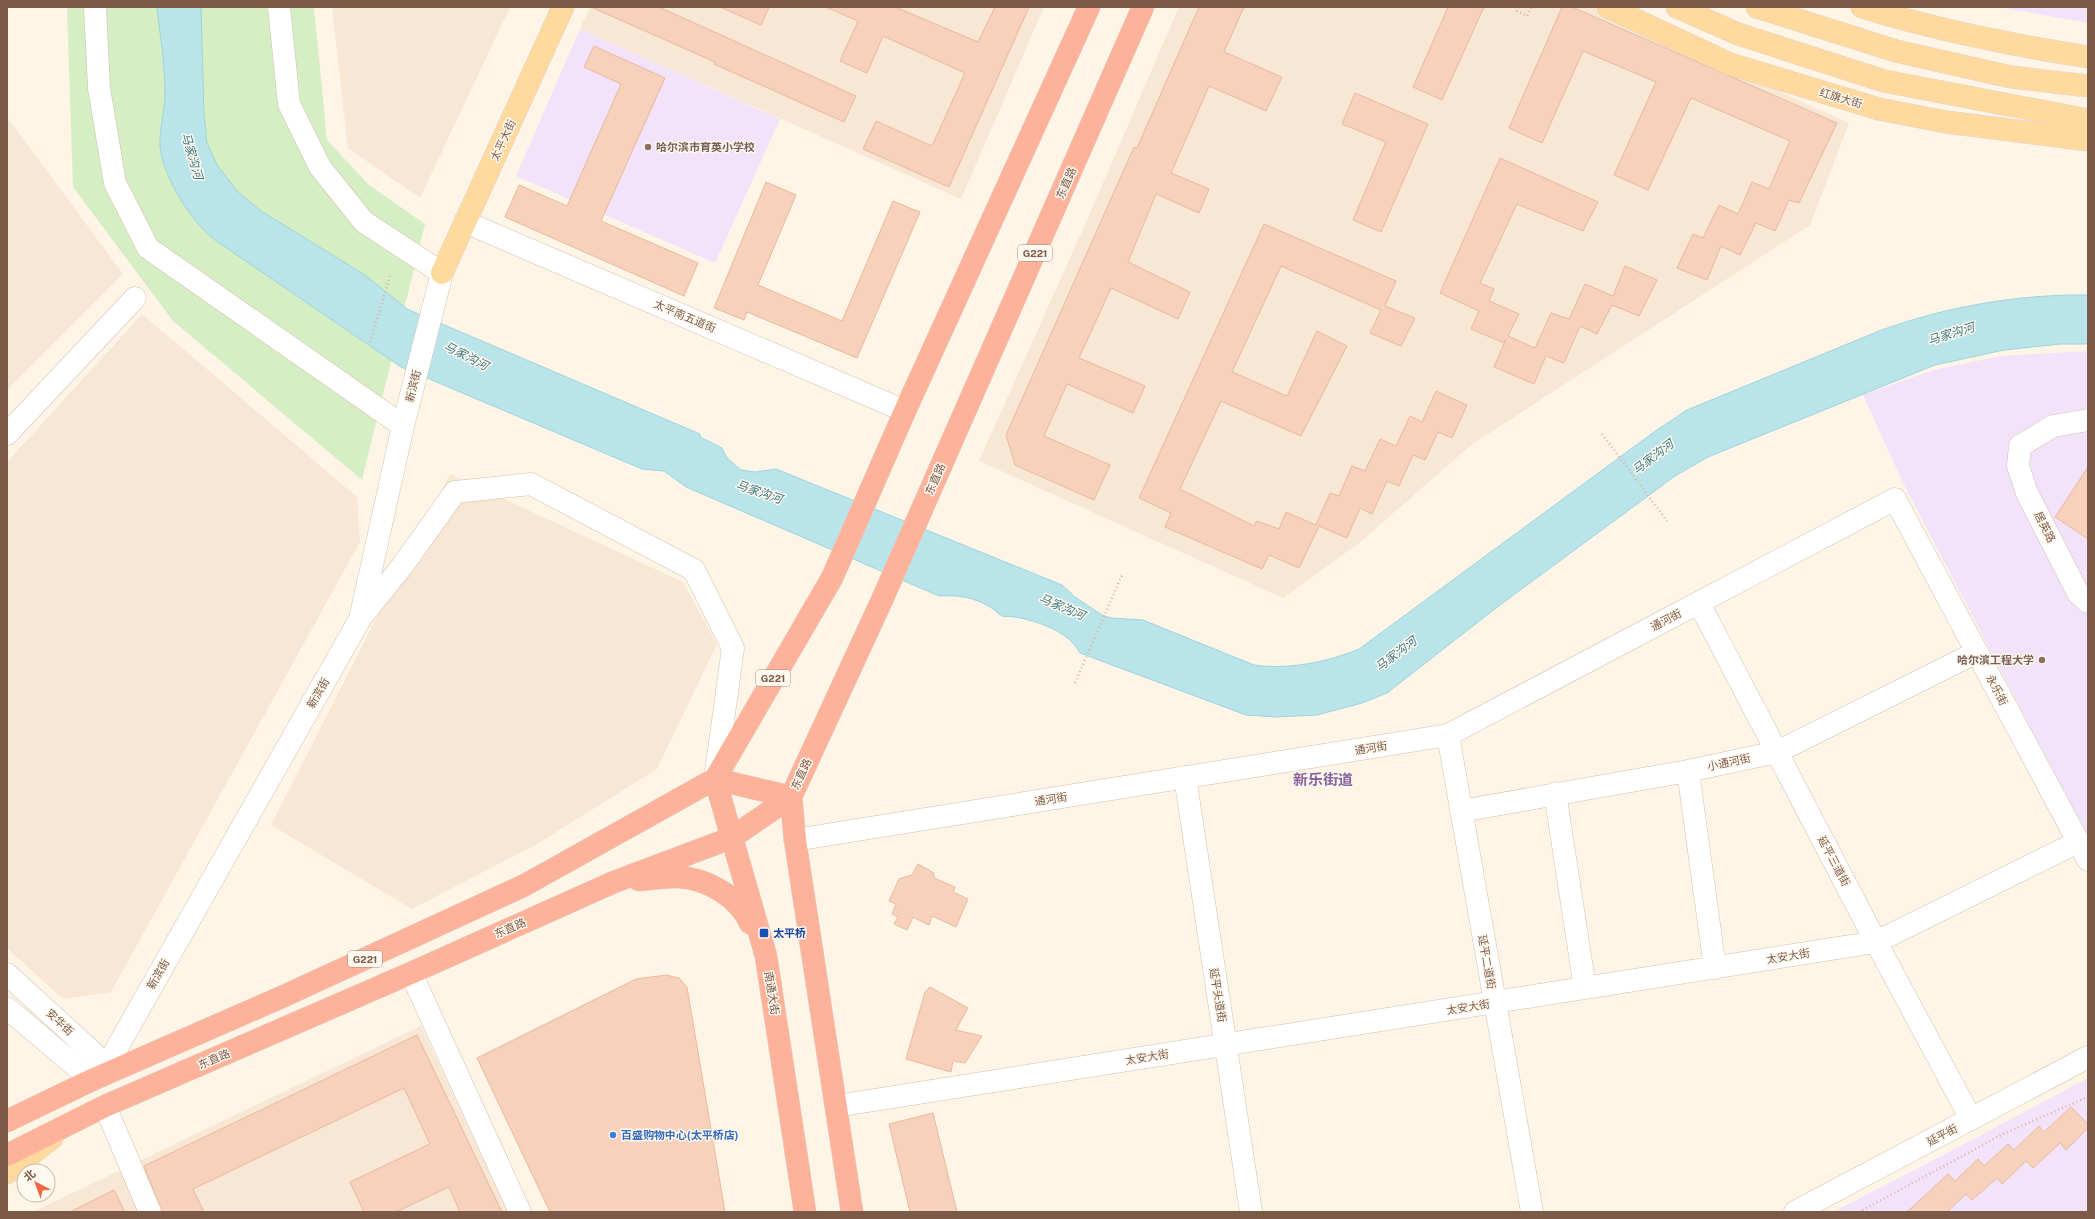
<svg xmlns="http://www.w3.org/2000/svg" width="2095" height="1219" font-family="'Public Sans','Noto Sans SC',sans-serif">
<rect width="100%" height="100%" fill="#fef5e7"/>
<path fill="#f7e7d4" d="M332,7H510L420,198L348,148Z
M590,7H1044L961,199L580,29Z
M1179,7H1592L1849,123L1810,225L1471,445L1359,543L1283,598L979,461L1084,227Z
M7,117L123,274L7,390Z
M142,314L357,497L360,542L111,992L63,999L7,948V462Z
M450,474L683,582L717,644L657,769L537,844L412,909L271,825Z
M421,1026L508,1212H33Z"/>
<path fill="#f2e3fb" d="M1999,7H2088V23Z
M580,29L780,119L715,263L516,176Z
M2088,351V837L1903,483L1863,395L1930,371L2000,356Z
M2088,1078V1212H1833L1951,1151Z"/>
<path fill="#d5eec3" d="M67,7H314L327,140L369,185L425,224L362,480L173,321L73,187Z"/>
<path fill="#b9e4ea" stroke="#9ed4dd" d="M157,7H201L204,116L207,143L217,165L238,192L261,211L365,275L407,309L700,434V437L722,448L727,458L741,470L755,472L776,469L1062,585L1075,597L1102,615L1111,618L1143,620L1254,665C1288,670 1328,662 1359,649L1654,432L1687,410L1879,331C1944,307 2018,294 2088,295V344H2060L2004,350L1935,365L1708,457L1675,476L1496,608L1387,693L1362,703L1317,715L1276,717L1246,715L1080,653C1069,631 1037,621 1015,617C1011,616 1006,617 1002,616C998,614 994,609 990,607C973,597 959,595 939,596L686,487L664,471L642,469L401,367L215,240C192,223 163,177 160,147C159,130 165,111 165,93C165,64 160,35 157,7Z"/>
<path fill="#f6d2bc" stroke="#ebb89b" d="M591,7H659L856,96L844,122L714,64L715,62Z
M720,7H769L761,25Z
M826,7H895L978,42L995,7H1029L949,187L863,149L876,121L932,146L965,73L883,36L867,73L840,61L858,21Z
M1199,7H1244L1224,52L1282,77L1266,111L1209,86L1171,173L1209,189L1199,213L1156,194L1128,262L1190,292L1178,319L1111,288L1079,358L1145,386L1133,413L1067,384L1044,436L1110,465L1094,500L1015,465L1006,435L1134,147L1137,148Z
M1448,7H1484L1442,100L1413,87Z
M1562,7H1572L1837,123L1799,203L1789,200L1775,231L1756,223L1740,255L1721,246L1707,280L1677,268L1693,234L1703,238L1719,205L1738,214L1752,182L1769,189L1790,141L1691,98L1648,190L1614,175L1656,82L1583,51L1542,143L1509,128Z
M594,46L665,78L601,221L698,263L684,296L505,217L519,185L567,206L621,84L584,67Z
M1355,93L1428,124L1381,232L1353,220L1386,142L1342,124Z
M1500,158L1598,202L1583,231L1517,204L1480,283L1494,289L1489,301L1519,314L1508,336L1535,348L1551,313L1569,319L1585,284L1613,296L1625,266L1657,280L1639,316L1612,305L1597,334L1580,326L1564,363L1546,356L1534,384L1494,367L1506,339L1504,343L1471,329L1479,311L1440,293Z
M766,182L796,195L758,285L842,321L893,201L920,212L857,358L747,312L744,320L714,308Z
M1264,224L1396,281L1385,306L1415,318L1401,346L1370,333L1381,310L1281,266L1232,372L1287,396L1317,331L1347,346L1301,436L1221,401L1180,489L1254,526L1257,521L1279,529L1286,512L1316,525L1330,493L1339,496L1352,466L1365,471L1380,439L1396,446L1410,416L1422,422L1436,391L1467,405L1452,438L1438,432L1425,460L1413,455L1399,486L1387,481L1372,514L1360,508L1347,538L1319,526L1299,568L1269,555L1262,569L1165,527L1171,513L1139,498Z
M2088,467V539L2055,517Z
M918,864L934,873V878L955,887L953,892L968,899L956,927L932,916L929,925L913,917L907,930L894,924L898,917L892,914L896,904L889,901L899,879L912,875Z
M666,975L679,978L687,987L725,1212H550L477,1058L636,979Z
M930,987L968,1008L956,1030L982,1036L965,1063L953,1061L951,1072L906,1059L925,992Z
M417,1035L502,1212H460L449,1187L396,1212H364L350,1182L430,1144L404,1088L193,1189L204,1212H162L144,1166Z
M2071,1107L2088,1124V1128L2066,1150L2060,1143L2033,1168L2026,1161L2002,1184L1997,1178L1972,1200L1966,1194L1947,1212H1907L1948,1174L1955,1181L1978,1159L1984,1166L2008,1144L2014,1150L2039,1126L2044,1132Z
M933,1113L957,1212H910L889,1124Z
M114,1190L125,1212H70Z"/>
<g fill="none" stroke-linecap="round" stroke-linejoin="round">
<defs>
<path id="minor" d="M95,7L99,88L115,183L148,248L403,426
M465,222L905,411
M2088,420L2053,426L2020,446L2018,466L2027,493L2078,593L2088,602
M7,434L135,298
M1699,603L1876,942L1971,1119
M363,615L403,565L455,492L531,484L694,570L733,648L715,779
M1448,735L1532,1212
M1688,771L1715,968
M1185,777L1251,1212
M1555,793L1585,988
M1461,811L1688,771L1777,752L1977,652
M795,840L1448,735L1895,499L2088,860
M411,973L520,1212
M7,974L113,1071
M7,1008L92,1080
M101,1076L360,619L403,426L442,273L364,222L320,167L289,104L279,7
M105,1106L150,1212
M836,1106L1876,942L2078,842
M1795,1212L2088,1057"/>
<path id="major" d="M1608,7L1730,64L1879,109L1946,122L2088,140
M1677,7L1738,34L1884,81L2088,120
M1757,7L1896,51L2011,77L2088,86
M1862,7C1936,30 2012,45 2088,57
M442,273L563,7
M7,1173L52,1138"/>
<path id="highway" d="M715,779L766,956L805,1212
M715,779L791,797
M791,797L795,840L852,1212
M639,880C651,879 664,877 676,877C705,877 739,897 750,923
M7,1121L92,1080L284,996L523,886L715,779L832,578L905,411L1089,7
M7,1155L105,1106L411,973L614,882L731,838L791,797L882,600L1143,7"/>
</defs>
<use href="#minor" stroke="#d4beae" stroke-width="23"/>
<use href="#major" stroke="#ddd4cf" stroke-width="23"/>
<use href="#highway" stroke="#ddd4cf" stroke-width="23"/>
<path stroke="#dcb59e" stroke-width="2.5" stroke-dasharray="1 3" stroke-linecap="butt" d="M1519,7L1517,11L1527,16L1531,7
M370,342L390,276
M1075,683L1122,575
M1859,1212L2003,1134L2088,1097"/>
<use href="#minor" stroke="#fff" stroke-width="22"/>
<use href="#major" stroke="#ffd99d" stroke-width="22"/>
<use href="#highway" stroke="#feb299" stroke-width="22"/>
<path stroke="#dcb59e" stroke-width="2.5" stroke-dasharray="1 3" stroke-linecap="butt" d="M1602,434L1667,521"/>
</g>
<g fill="#8d6e63" stroke="#fff9ef" stroke-width="1.5">
<circle cx="648" cy="147" r="4"/>
<circle cx="2042" cy="660" r="4"/>
</g>
<rect fill="#1a4fb4" stroke="#fff9ef" stroke-width="1.5" x="759" y="928" width="10" height="10" rx="2"/>
<circle fill="#3f7fe0" stroke="#fff9ef" stroke-width="1.5" cx="613" cy="1135" r="4"/>
<g text-anchor="middle" stroke-width="3" stroke-linejoin="round" paint-order="stroke">
<g fill="#fff9ef" stroke="#a38a7a" stroke-width="1">
<rect x="1018" y="245" width="34" height="16" rx="3"/>
<rect x="756" y="670" width="34" height="16" rx="3"/>
<rect x="348" y="951" width="34" height="16" rx="3"/>
</g>
<g font-size="10" font-weight="bold" fill="#7b5a48">
<text x="1035" y="257">G221</text>
<text x="773" y="682">G221</text>
<text x="365" y="963">G221</text>
</g>
<g font-size="11" fill="#7b5a48" stroke="#fff9ef">
<text transform="translate(1841 98) rotate(17)" y="4">红旗大街</text>
<text transform="translate(503 140) rotate(-65)" y="4">太平大街</text>
<text transform="translate(1066 183) rotate(-66)" y="4">东直路</text>
<text transform="translate(685 316) rotate(23)" y="4">太平南五道街</text>
<text transform="translate(413 386) rotate(-76)" y="4">新滨街</text>
<text transform="translate(935 479) rotate(-66)" y="4">东直路</text>
<text transform="translate(2045 527) rotate(63)" y="4">居英路</text>
<text transform="translate(1666 620) rotate(-28)" y="4">通河街</text>
<text transform="translate(1997 690) rotate(62)" y="4">永乐街</text>
<text transform="translate(318 693) rotate(-60)" y="4">新滨街</text>
<text transform="translate(1371 748) rotate(-9)" y="4">通河街</text>
<text transform="translate(1729 762) rotate(-12)" y="4">小通河街</text>
<text transform="translate(801 774) rotate(-65)" y="4">东直路</text>
<text transform="translate(1051 799) rotate(-9)" y="4">通河街</text>
<text transform="translate(1834 861) rotate(62)" y="4">延平三道街</text>
<text transform="translate(510 928) rotate(-24)" y="4">东直路</text>
<text transform="translate(1788 956) rotate(-9)" y="4">太安大街</text>
<text transform="translate(1487 962) rotate(80)" y="4">延平二道街</text>
<text transform="translate(158 974) rotate(-60)" y="4">新滨街</text>
<text transform="translate(772 993) rotate(81)" y="4">南通大街</text>
<text transform="translate(1218 995) rotate(81)" y="4">延平头道街</text>
<text transform="translate(1468 1007) rotate(-9)" y="4">太安大街</text>
<text transform="translate(60 1022) rotate(43)" y="4">安华街</text>
<text transform="translate(1147 1057) rotate(-9)" y="4">太安大街</text>
<text transform="translate(214 1059) rotate(-23)" y="4">东直路</text>
<text transform="translate(1942 1135) rotate(-28)" y="4">延平街</text>
</g>
<g font-size="11" font-weight="bold" fill="#785e54" stroke="#fff9ef" text-anchor="start">
<text x="656" y="151">哈尔滨市育英小学校</text>
<text x="2034" y="664" text-anchor="end">哈尔滨工程大学</text>
</g>
<g font-size="11" font-weight="bold" fill="#164399" stroke="#fff9ef" text-anchor="start">
<text x="773" y="937">太平桥</text>
</g>
<g font-size="11" font-weight="bold" fill="#366cbe" stroke="#fff9ef" text-anchor="start">
<text x="621" y="1139">百盛购物中心(太平桥店)</text>
</g>
<g font-size="12" font-style="italic" fill="#3a7782" stroke="#fff9ef">
<text transform="translate(192 156) rotate(74)" y="4">马家沟河</text>
<text transform="translate(1951 334) rotate(-17)" y="4">马家沟河</text>
<text transform="translate(466 356) rotate(27)" y="4">马家沟河</text>
<text transform="translate(1653 457) rotate(-37)" y="4">马家沟河</text>
<text transform="translate(759 492) rotate(19)" y="4">马家沟河</text>
<text transform="translate(1062 607) rotate(23)" y="4">马家沟河</text>
<text transform="translate(1396 654) rotate(-37)" y="4">马家沟河</text>
</g>
<g font-size="15" font-weight="bold" fill="#8a649f" stroke="#fff9ef">
<text x="1323" y="785">新乐街道</text>
</g>
</g>
<rect width="2095" height="1219" fill="none" stroke="#7b5a48" stroke-width="16"/>
<g transform="translate(36 1183) rotate(319)"><circle r="19" fill="#fff9ef" stroke="#cab9ac"/>
<path d="M0-3L7 15L0 10L-7 15Z" fill="#f36641"/>
<text y="-6" font-size="11" font-weight="bold" text-anchor="middle" fill="#7b5a48">北</text>
</g>
</svg>
